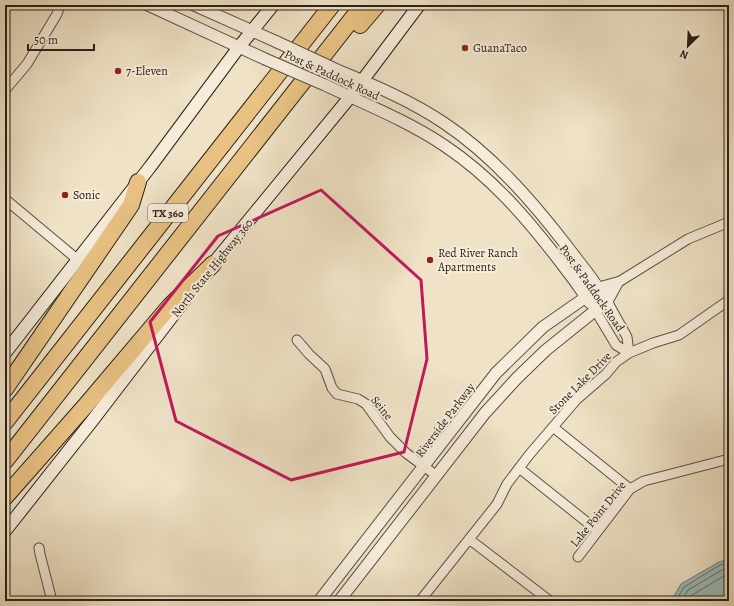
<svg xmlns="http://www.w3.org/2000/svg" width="734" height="606" font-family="Alegreya,serif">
<rect width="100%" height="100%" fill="#efe2c6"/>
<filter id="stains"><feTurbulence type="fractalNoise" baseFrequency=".005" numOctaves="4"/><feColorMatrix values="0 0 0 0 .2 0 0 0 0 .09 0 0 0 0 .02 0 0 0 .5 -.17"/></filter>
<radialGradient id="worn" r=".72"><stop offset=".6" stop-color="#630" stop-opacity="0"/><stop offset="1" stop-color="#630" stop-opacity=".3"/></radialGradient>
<path fill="#9cbcbc" stroke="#6e7e7a" d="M729,559V601H671L681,584L719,562Z"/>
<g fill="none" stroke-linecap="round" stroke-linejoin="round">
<path stroke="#636e6a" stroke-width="1" d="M676,601L684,587L720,565L729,563
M682,601L688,590L722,570L729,568
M689,601L692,595L724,576L729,575"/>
<defs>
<path id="minor" d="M5,90L27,64L57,14L60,5
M5,199L78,260
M617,283L688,239L729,222
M607,301L627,337L629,353
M595,310L616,345L629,353
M297,340L309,354L325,369L332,388L337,394L358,399L366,404L390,437L406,453L437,476
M553,427L630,489
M519,468L598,531
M469,539L550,601
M39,548L40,554L52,601
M578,557L630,489L644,481L729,459
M420,601L497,504L507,484L529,455L577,399L606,374L616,362L629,353L653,343L679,335L729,300"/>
<path id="tertiary" d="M148,5L265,59
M194,5L277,42
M337,70C374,85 411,101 444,123C492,155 531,200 566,245C578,261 592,277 602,294
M325,85C365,104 408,121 445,146C491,177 524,215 558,259C569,273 580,288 590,303
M319,601L496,373L543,327L599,288L617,283
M339,601L485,413L517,378L546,350L607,301L617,283"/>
<path id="secondary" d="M208,270L350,97L419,5
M5,353L150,167L239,47L273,5
M5,531L92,421L187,297"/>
<path id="motorway" d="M360,25L377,5
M5,389L131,205L138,182
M5,422L332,5
M5,461L363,5
M5,497L87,404L170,306L213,264"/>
</defs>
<use href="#minor" stroke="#5b5044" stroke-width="11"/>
<use href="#tertiary" stroke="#5b5044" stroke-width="13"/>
<use href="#secondary" stroke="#2a2018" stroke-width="14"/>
<use href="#motorway" stroke="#2a2018" stroke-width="18"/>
<use href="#minor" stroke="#f5ecda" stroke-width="9"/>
<use href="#tertiary" stroke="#f5ecda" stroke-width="11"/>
<use href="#secondary" stroke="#f5ecda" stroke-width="12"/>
<use href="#motorway" stroke="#e8c183" stroke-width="16"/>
<defs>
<path id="tertiary-bridge" d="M277,42L337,70
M265,59L325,85"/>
</defs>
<use href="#tertiary-bridge" stroke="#5b5044" stroke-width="13" stroke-linecap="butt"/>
<use href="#tertiary-bridge" stroke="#f5ecda" stroke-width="11"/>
</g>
<path fill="none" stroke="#c2185b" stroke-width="3" stroke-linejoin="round" d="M321,190L421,280L427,359L404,452L291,480L176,421L150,322L218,236Z"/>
<g fill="#8f2418" stroke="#f5ecda" stroke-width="1.5">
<circle cx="465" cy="48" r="4"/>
<circle cx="118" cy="71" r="4"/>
<circle cx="65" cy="195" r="4"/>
<circle cx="430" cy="260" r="4"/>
</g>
<g text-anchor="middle" stroke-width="4" stroke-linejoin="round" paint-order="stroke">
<rect fill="#f5ecda" stroke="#675d52" stroke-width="1" x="148" y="204" width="40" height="18" rx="3"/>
<g font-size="11" font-weight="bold" fill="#2a2018">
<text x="168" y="217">TX 360</text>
</g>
<g font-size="12" fill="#2a2018" stroke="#f5ecda" text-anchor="start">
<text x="473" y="52">GuanaTaco</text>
<text x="126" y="75">7-Eleven</text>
<text x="73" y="199">Sonic</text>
<text x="438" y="257">Red River Ranch<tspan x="438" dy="14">Apartments</tspan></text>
</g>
<g font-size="12" fill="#2a2018" stroke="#f5ecda">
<text transform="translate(332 75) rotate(25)" y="4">Post &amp; Paddock Road</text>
<text transform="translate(212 268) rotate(-51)" y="4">North State Highway 360</text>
<text transform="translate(592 288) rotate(55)" y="4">Post &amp; Paddock Road</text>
<text transform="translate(580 383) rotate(-45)" y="4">Stone Lake Drive</text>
<text transform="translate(382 408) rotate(51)" y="4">Seine</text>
<text transform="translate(445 420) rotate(-53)" y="4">Riverside Parkway</text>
<text transform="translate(598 514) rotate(-51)" y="4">Lake Point Drive</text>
</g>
</g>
<rect width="734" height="606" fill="none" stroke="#efe2c6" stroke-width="20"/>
<rect x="6" y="6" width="722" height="594" fill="none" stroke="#2a2018" stroke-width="2"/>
<rect x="10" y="10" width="714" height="586" fill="none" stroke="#2a2018"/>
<g transform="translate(688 46) rotate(204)" stroke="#f5ecda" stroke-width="3" paint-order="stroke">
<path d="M0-3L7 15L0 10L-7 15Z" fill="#2a2018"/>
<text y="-6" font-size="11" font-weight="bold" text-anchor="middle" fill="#2a2018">N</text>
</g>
<path d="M28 44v6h66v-6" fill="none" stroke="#2a2018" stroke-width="2"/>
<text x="34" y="44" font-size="12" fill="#2a2018" stroke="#f5ecda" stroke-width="3" paint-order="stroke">50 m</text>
<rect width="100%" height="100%" filter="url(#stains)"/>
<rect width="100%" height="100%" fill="url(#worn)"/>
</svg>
